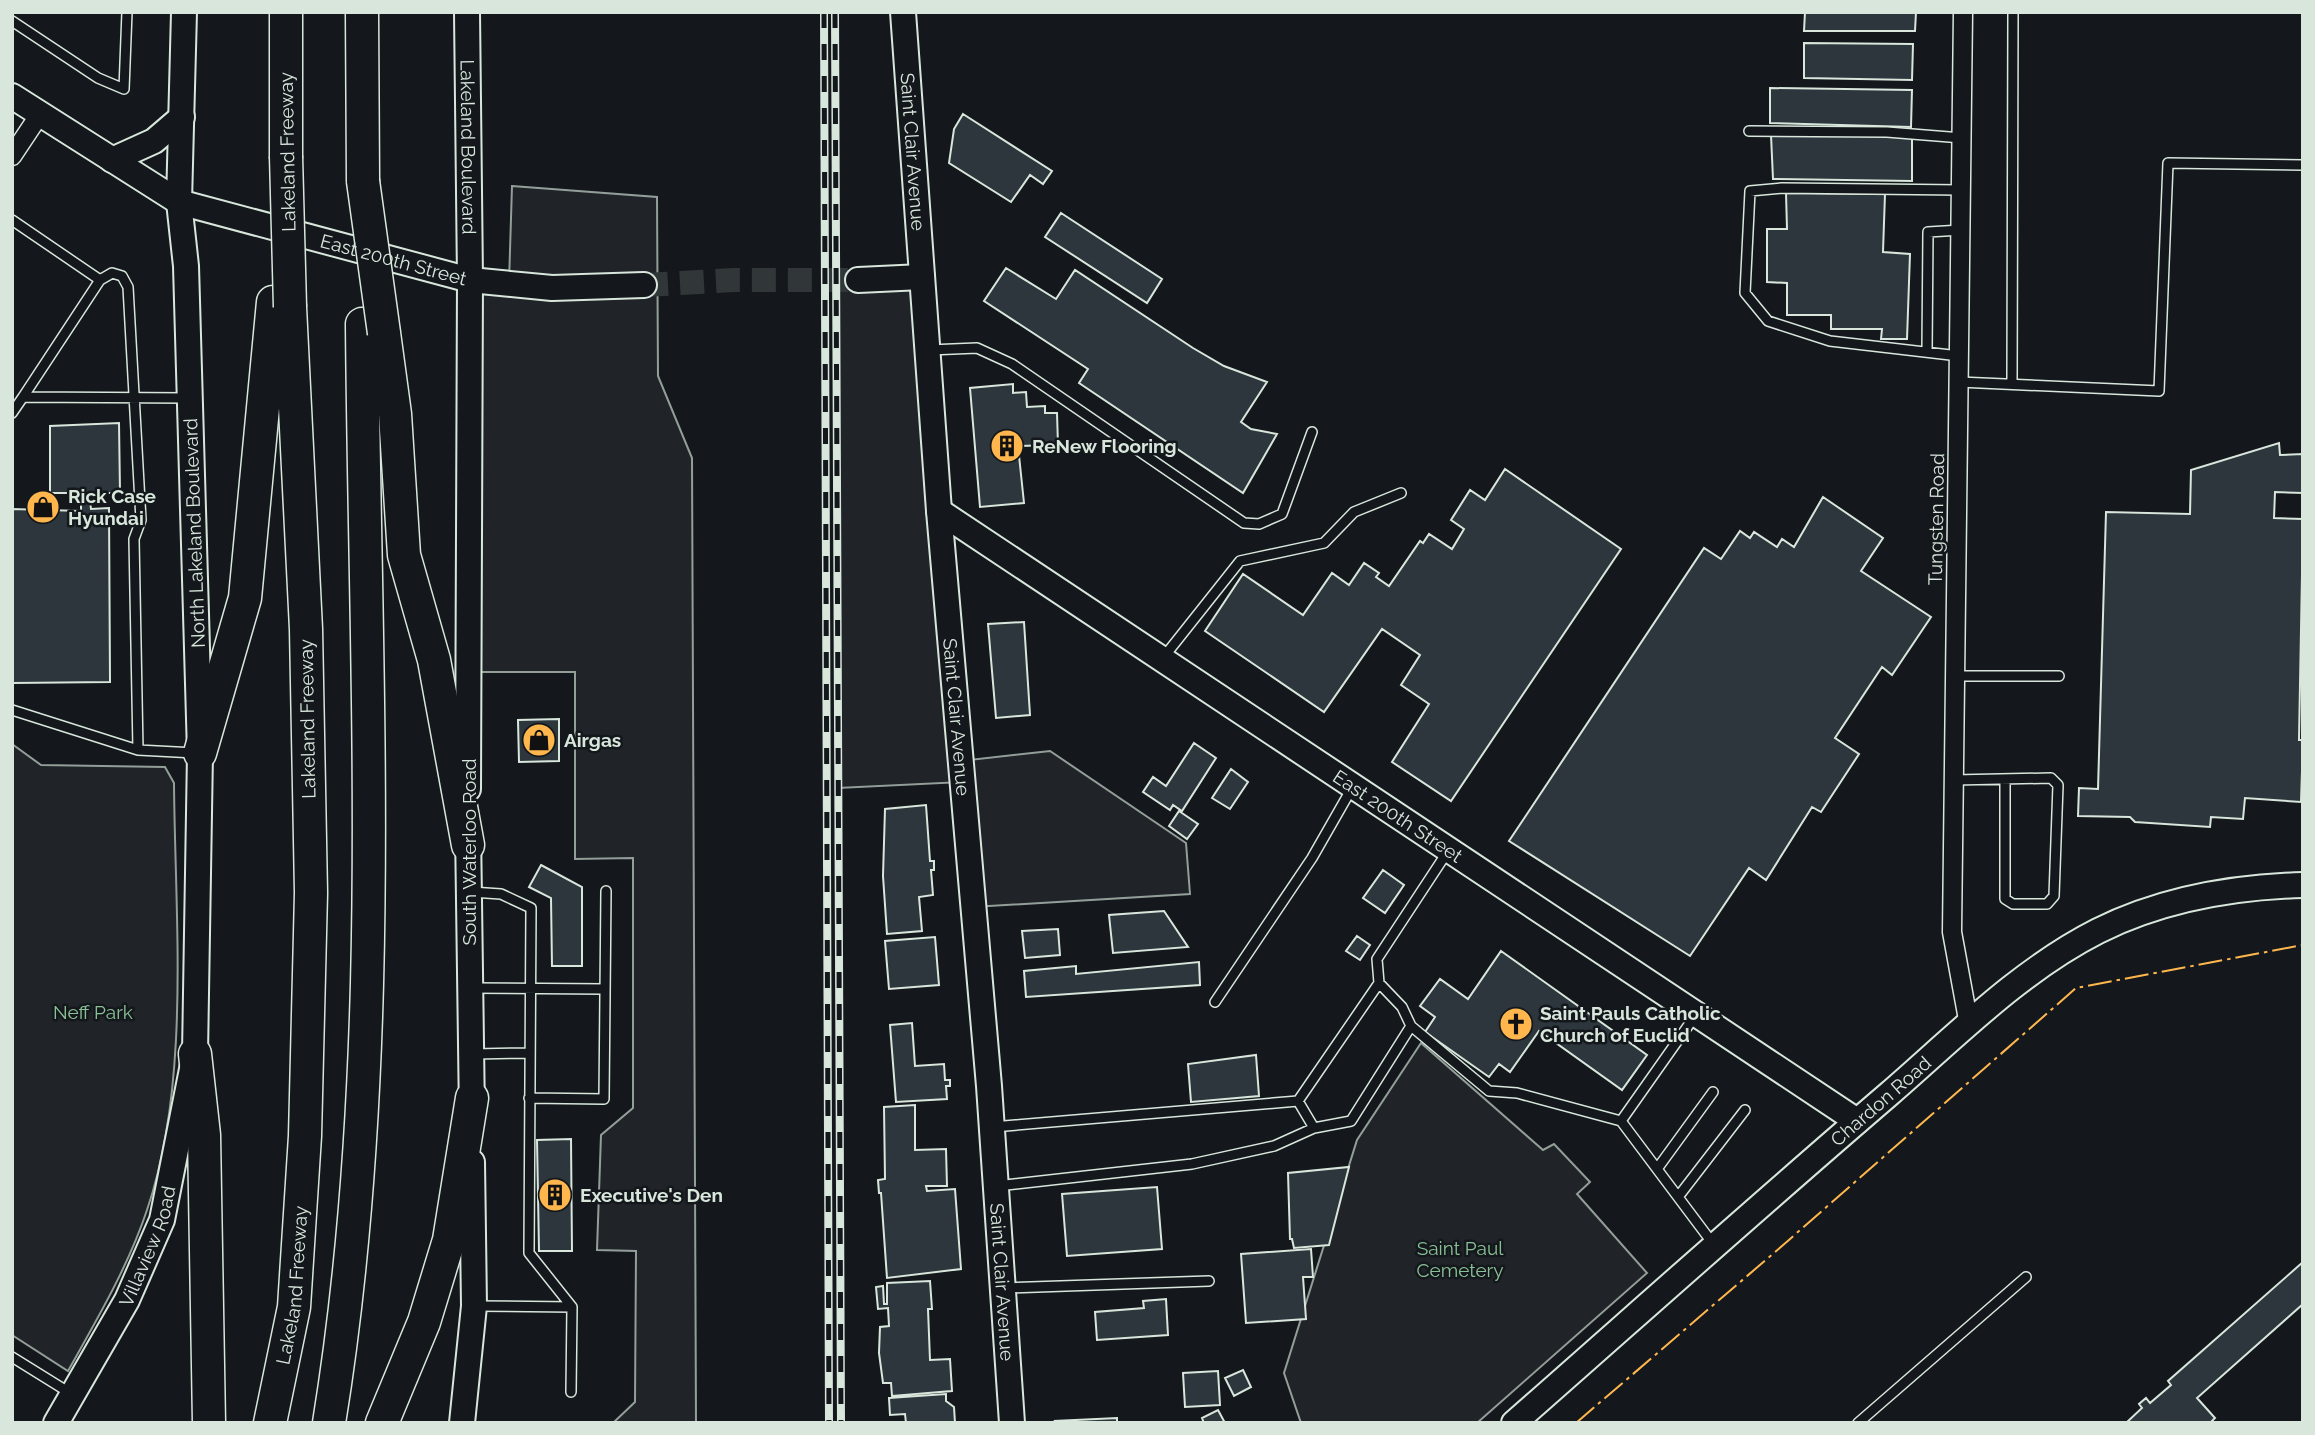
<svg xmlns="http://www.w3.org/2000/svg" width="2315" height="1435" font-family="Raleway,sans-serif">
<rect width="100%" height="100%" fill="#14181c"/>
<path fill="#202428" stroke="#939e99" stroke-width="2" d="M512,186L657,197L658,376L692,458L696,1423H613L635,1402L636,1251L597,1250L601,1135L633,1108V858L575,859V672H468L470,280L509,283Z
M922,277L961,761L1050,751L1186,843L1190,894L973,907L962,782L838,788L836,280Z
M12,744L41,765L165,767L174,783C175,919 191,1081 147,1210C128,1267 97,1319 68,1371L12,1335Z
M1421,1043L1543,1150L1554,1144L1590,1182L1577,1194L1647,1273L1477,1423H1301L1284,1373L1357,1140Z"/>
<path fill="#2c363c" stroke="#d8e6dc" stroke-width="2" d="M1805,12H1916L1915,31H1804Z
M1804,43L1913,44L1912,80L1804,78Z
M1770,88L1912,90L1911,127L1770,123Z
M963,114L1052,171L1043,184L1030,175L1011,202L949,163L954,129Z
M1771,135L1912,136V181L1773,179Z
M1786,193L1885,194L1883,252L1910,254L1907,339H1881L1882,329H1831V315H1787V283L1767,282V229H1787Z
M1061,213L1162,279L1147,303L1045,237Z
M1006,268L1056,299L1075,270L1193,348L1224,366L1267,382L1241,422L1251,429L1277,434L1243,493L1079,383L1088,369L984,301Z
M1013,384V393L1026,392L1027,407L1045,406V413H1057L1058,445L1018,446L1024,503L980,507L970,388Z
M119,423L120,493H89L91,509L109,508L110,682L12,683V509L81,511V493H50V426Z
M2279,443L2280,455L2303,454V493L2275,492L2274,518L2303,519L2299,740H2303L2301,802L2245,798L2243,819L2211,817L2210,827L2135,822L2130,817L2078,816L2079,788L2098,789L2106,512L2190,514L2191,470Z
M1505,469L1621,549L1451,801L1392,762L1429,704L1401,685L1420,655L1382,629L1324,712L1205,631L1243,574L1303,615L1332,573L1349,585L1364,563L1379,573L1376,577L1389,586L1420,541L1423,543L1429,534L1452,549L1464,529L1451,520L1470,490L1485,500Z
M1823,497L1883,538L1861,571L1931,617L1892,675L1882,667L1835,738L1859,754L1821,812L1812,807L1766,880L1749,868L1690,956L1509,841L1704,548L1721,559L1740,531L1750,538L1754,532L1777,547L1782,539L1794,547Z
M1024,622L1030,715L996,718L988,624Z
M559,719V761L519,762L518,720Z
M1194,743L1216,758L1182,811L1173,805L1170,810L1143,792L1153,777L1166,786Z
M1231,769L1248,782L1230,809L1212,798Z
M926,805L930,861H934V870H931L933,895L919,897L922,931L887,934L883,876L885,809Z
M1179,811L1198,824L1187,839L1169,826Z
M541,865L582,887V966H552L551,898L529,887Z
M1383,870L1404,885L1385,913L1363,898Z
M1164,911L1188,947L1113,953L1109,915Z
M1058,929L1060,955L1025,958L1022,931Z
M1357,936L1370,945L1360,960L1346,951Z
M935,937L939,985L889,989L885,941Z
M1501,951L1647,1055L1622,1090L1539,1031L1510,1072L1499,1064L1489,1077L1425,1032L1435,1017L1420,1006L1440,979L1468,999Z
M1199,962L1200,985L1026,997L1024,971L1076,966V974Z
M912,1023L915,1066L944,1064L945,1080H950V1086H946L947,1099L896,1102L890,1025Z
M1256,1055L1259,1096L1191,1102L1188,1064Z
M915,1105V1150L946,1149L947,1186H926L927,1191L955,1189L961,1269L887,1278L881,1193H879L878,1180L885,1179L884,1107Z
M571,1139L572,1251H539L537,1140Z
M1349,1167L1329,1245L1294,1248L1292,1239H1290L1288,1173Z
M1157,1187L1162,1249L1067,1256L1062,1194Z
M1311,1249L1313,1277H1303L1306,1319L1246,1323L1241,1254Z
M2303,1262V1304L2197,1398L2215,1418L2210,1423H2126L2142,1408L2139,1404L2146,1398L2150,1403L2171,1385L2168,1381Z
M930,1281L932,1309H928L930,1360L950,1359L952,1391L892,1396L891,1383H883L879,1353L880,1327L889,1326L888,1308L878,1309L876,1287L883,1286L884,1304H887V1283Z
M1166,1299L1168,1335L1097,1340L1095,1312L1144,1308L1143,1301Z
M1243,1370L1251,1387L1234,1396L1225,1378Z
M1218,1371L1220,1405L1185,1407L1183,1373Z
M946,1394V1401L954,1407L955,1423H906L905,1414L890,1415L889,1398Z
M1218,1410L1225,1423H1204L1202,1418Z
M1117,1418V1423H1056L1055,1421Z"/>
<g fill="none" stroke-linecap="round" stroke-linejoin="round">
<path stroke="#313739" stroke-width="24" stroke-dasharray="24 12" stroke-linecap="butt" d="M644,285L734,280H858"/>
<defs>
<path id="lane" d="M12,21L98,78L124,89L127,12
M1749,131L1887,132L1962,138
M12,220L100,280
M929,350L977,348L1012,364L1244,523L1259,524L1282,514L1312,432
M1927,352L1928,232L1961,230
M1959,356L1830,341L1768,321L1745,293L1750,191L1782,188L1961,190
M1959,382L2159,391L2168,163L2303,165
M2012,384L2013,12
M23,397L100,280L112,273L122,276L128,287L141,520L134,539L138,750
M12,413L23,397L187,398
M1163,658L1240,561L1324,543L1354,512L1401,493
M1955,676H2059
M12,710L138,750L195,753
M1954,780L2051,778L2058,785L2054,896L2047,904H2013L2005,899V779
M471,892L501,894L531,908L529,1253L572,1307
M473,988L604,989
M1215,1002L1312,858L1352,788
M1411,1026L1489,1091L1517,1093L1621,1121L1714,1245
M474,1054L528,1053
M529,1098L604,1099L606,891
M1298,1101L1314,1128
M1621,1121L1695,1016
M993,1127L1298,1101L1379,983
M1657,1169L1713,1092
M997,1186L1192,1164L1274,1146L1314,1128L1351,1121L1411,1026L1402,1007L1379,983L1377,959L1448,851
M1678,1197L1745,1110
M1005,1288L1209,1281
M475,1306L572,1307L571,1392
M12,1357L70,1393
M1858,1423L2026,1277"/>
<path id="street" d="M1963,12L1952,932L1969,1025
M12,156L40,114"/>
<g id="secondary">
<path id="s1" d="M467,12L470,280L468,789"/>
<path id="s2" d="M903,12L939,511L989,1086L1012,1423"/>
<path id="s3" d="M12,96L179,202L470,280L552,288L644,285"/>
<path d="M112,160L154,141L182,117"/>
<path d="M858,280L922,277"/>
<path id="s4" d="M939,511L1857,1121"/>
<path d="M468,829L472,1115"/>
<path id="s5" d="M56,1423L127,1300L162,1220L195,1054L200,753L186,266L179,202L184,12"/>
<path d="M462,1423L474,1306L472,1162"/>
<path id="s6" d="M1514,1423C1639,1313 1763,1202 1889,1094C1955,1037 2019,971 2098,931C2162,899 2232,887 2303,885"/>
</g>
<g id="highway">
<path d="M362,12L363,181"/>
<path d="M286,156V12"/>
<path d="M384,333L395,414L404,555L434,660L468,845"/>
<path d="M200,753L245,598L273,302"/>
<path d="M195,1054L204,1135L209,1423"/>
<path id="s7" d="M270,1423L294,1307L305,1136L311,893L306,629L290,307"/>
<path d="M329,1423C388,1060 365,690 362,324"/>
<path d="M382,1423L424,1322L449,1240L472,1098"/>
</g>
</defs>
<use href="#lane" stroke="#d8e6dc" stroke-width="12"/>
<use href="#street" stroke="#d8e6dc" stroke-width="21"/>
<use href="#secondary" stroke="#d8e6dc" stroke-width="28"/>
<use href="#highway" stroke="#d8e6dc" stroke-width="35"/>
<use href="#lane" stroke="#14181c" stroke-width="9"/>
<use href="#street" stroke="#14181c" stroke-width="18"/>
<use href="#secondary" stroke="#14181c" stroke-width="24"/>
<use href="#highway" stroke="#14181c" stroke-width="32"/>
<defs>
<path id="rail" d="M824,12L829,1423
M835,12L841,1423"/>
</defs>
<use href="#rail" stroke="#d8e6dc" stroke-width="8"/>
<use href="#rail" stroke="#14181c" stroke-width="5" stroke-dasharray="16" stroke-linecap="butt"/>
<defs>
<path id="highway-bridge" d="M286,156L290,307
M363,181L384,333"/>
</defs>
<use href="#highway-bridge" stroke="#d8e6dc" stroke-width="35" stroke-linecap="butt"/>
<use href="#highway-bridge" stroke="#14181c" stroke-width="32"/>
<path stroke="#ffb74d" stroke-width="2" stroke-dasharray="24 5 3.5 5" stroke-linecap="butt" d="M1576,1423L1782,1246L2076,988L2303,945"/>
</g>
<defs>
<symbol id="building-disc" viewBox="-11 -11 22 22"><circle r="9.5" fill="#ffb74d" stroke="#14181c"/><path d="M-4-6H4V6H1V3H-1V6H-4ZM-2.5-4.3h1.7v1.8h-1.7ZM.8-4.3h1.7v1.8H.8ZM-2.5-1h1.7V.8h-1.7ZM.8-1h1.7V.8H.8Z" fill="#111"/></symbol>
<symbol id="shop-disc" viewBox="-11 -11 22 22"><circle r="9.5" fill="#ffb74d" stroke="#14181c"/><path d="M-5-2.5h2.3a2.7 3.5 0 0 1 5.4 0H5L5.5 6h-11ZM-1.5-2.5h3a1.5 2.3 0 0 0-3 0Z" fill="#111"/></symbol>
<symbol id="church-disc" viewBox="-11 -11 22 22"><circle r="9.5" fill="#ffb74d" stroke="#14181c"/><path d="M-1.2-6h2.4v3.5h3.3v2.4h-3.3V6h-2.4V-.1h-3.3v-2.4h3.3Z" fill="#111"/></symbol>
</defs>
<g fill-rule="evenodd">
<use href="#building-disc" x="988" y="427" width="38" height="38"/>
<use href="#shop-disc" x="24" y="488" width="38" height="38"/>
<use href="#shop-disc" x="520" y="721" width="38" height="38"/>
<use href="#church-disc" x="1497" y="1005" width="38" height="38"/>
<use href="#building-disc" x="536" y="1176" width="38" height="38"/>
</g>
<g text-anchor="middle" stroke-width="5" stroke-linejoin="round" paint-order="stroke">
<g font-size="19" fill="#d8e6dc" stroke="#14181c">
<text dy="7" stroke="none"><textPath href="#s1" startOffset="135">Lakeland Boulevard</textPath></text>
<text transform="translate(287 152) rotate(-91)" y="7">Lakeland Freeway</text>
<text dy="7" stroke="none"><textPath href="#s2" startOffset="140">Saint Clair Avenue</textPath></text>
<text dy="7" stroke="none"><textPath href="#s3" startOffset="420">East 200th Street</textPath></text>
<text transform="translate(1936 519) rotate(-89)" y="7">Tungsten Road</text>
<text transform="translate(194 533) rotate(-92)" y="7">North Lakeland Boulevard</text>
<text dy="7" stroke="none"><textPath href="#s2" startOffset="707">Saint Clair Avenue</textPath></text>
<text transform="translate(307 719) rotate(-91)" y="7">Lakeland Freeway</text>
<text dy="7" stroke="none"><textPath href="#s4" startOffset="551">East 200th Street</textPath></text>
<text transform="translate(469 852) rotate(-90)" y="7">South Waterloo Road</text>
<text dy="7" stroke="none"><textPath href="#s6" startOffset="488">Chardon Road</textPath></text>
<text dy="7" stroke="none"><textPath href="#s5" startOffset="200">Villaview Road</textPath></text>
<text dy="7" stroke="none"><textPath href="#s2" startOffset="1274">Saint Clair Avenue</textPath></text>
<text dy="7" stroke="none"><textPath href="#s7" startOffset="140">Lakeland Freeway</textPath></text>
</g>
<g font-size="19" font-weight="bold" fill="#d8e6dc" stroke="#14181c" text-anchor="start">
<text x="1032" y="453">ReNew Flooring</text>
<text x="68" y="503">Rick Case<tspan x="68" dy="22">Hyundai</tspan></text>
<text x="564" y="747">Airgas</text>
<text x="1540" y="1020">Saint Pauls Catholic<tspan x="1540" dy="22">Church of Euclid</tspan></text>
<text x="580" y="1202">Executive's Den</text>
</g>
<g font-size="19" fill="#8ac095" stroke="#14181c">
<text x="93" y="1019">Neff Park</text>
<text x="1460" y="1255">Saint Paul<tspan x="1460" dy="22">Cemetery</tspan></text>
</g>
</g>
<rect width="2315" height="1435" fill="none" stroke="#d8e6dc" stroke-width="28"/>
</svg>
